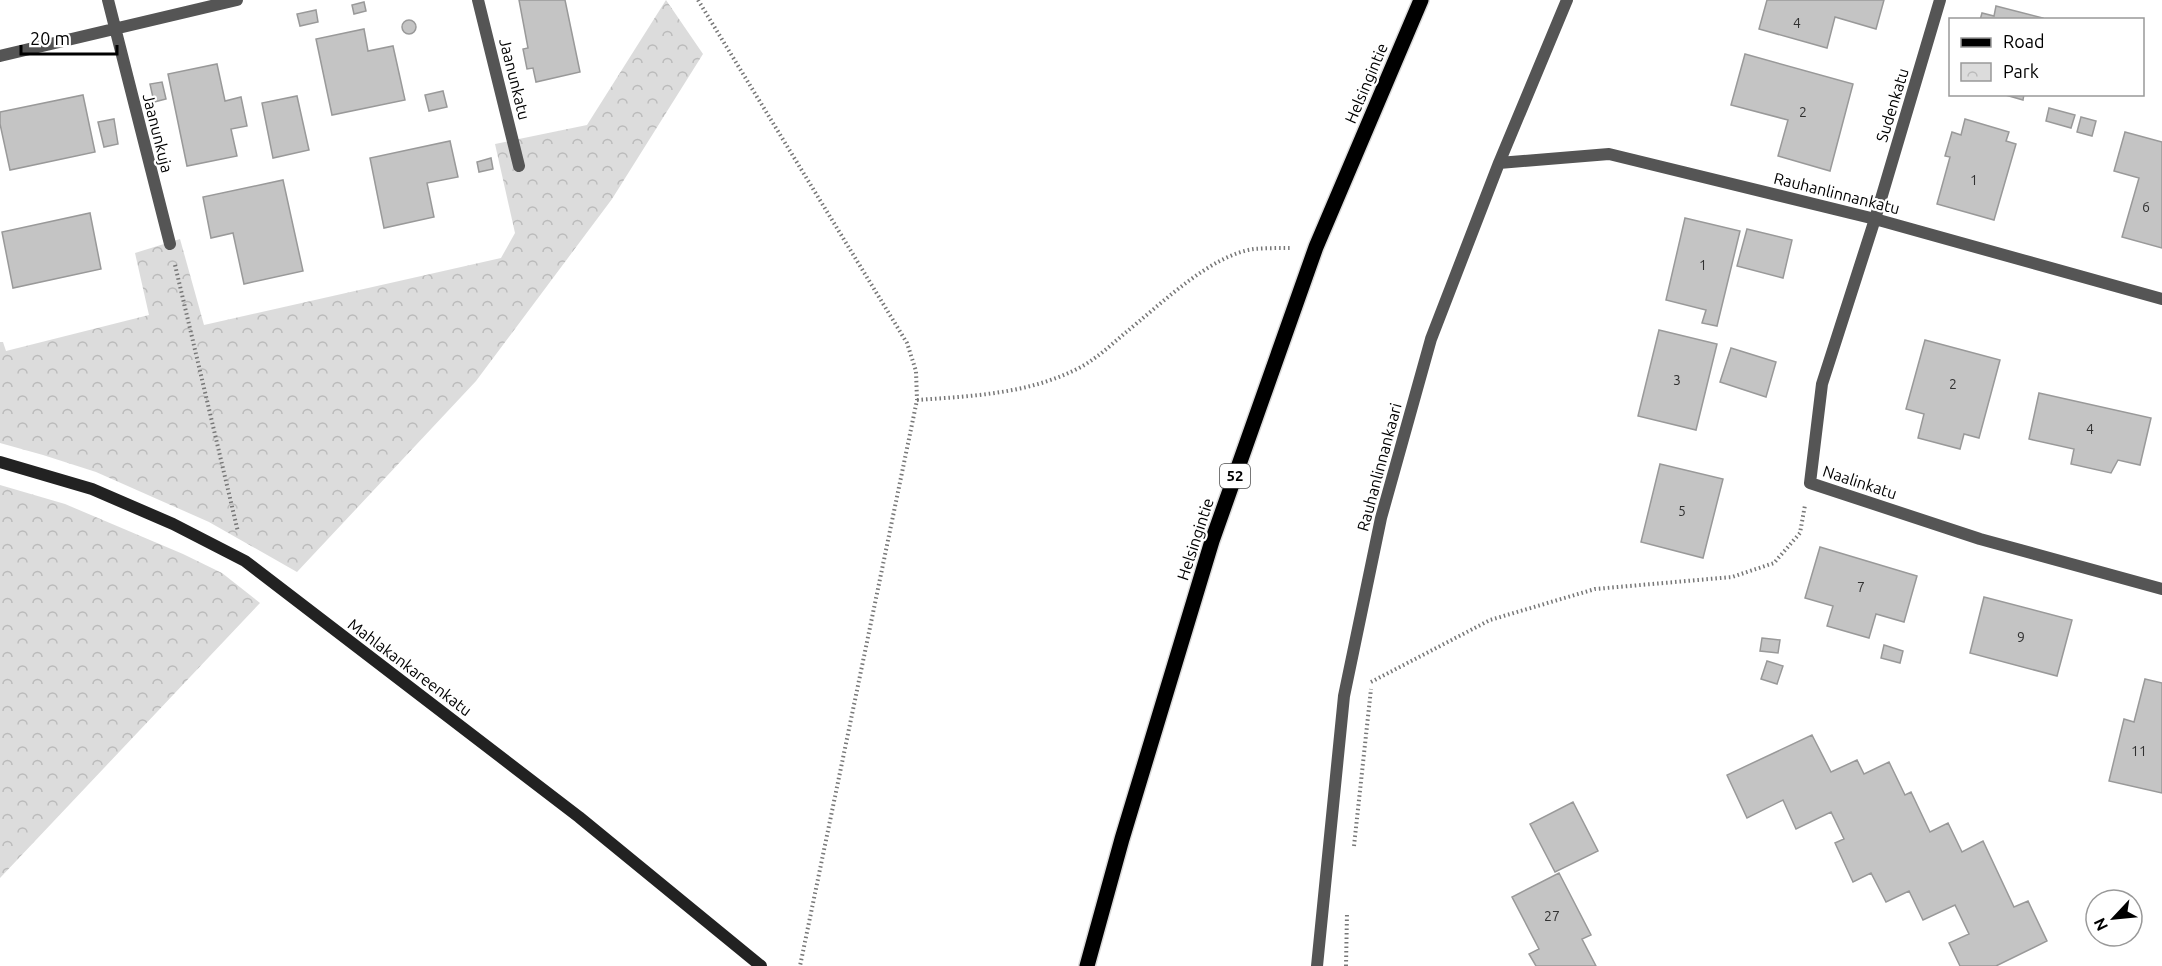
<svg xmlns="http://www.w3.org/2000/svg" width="2162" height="966" font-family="Ubuntu,sans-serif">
<defs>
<pattern id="park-crowns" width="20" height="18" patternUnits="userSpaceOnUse" patternTransform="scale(1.5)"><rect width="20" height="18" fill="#dcdcdc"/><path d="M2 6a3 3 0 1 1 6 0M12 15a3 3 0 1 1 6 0" fill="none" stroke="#bbb"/></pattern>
</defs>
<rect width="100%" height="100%" fill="#fff"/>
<path fill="url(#park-crowns)" d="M666,0L703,54L612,199L476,381L297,572L209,522L96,472L43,455L0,443V342H3L6,351L149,315L135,253L180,239L204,325L501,258L515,233L495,144L587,125Z
M0,485L65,504L183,554L222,573L260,603L0,878Z"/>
<path fill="#c4c4c4" stroke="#999" stroke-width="1.5" d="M519,0H565L580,72L536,82L533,68L527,69L523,49L528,48Z
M1767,0H1884L1876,29L1835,17L1827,48L1759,29Z
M364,2L366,11L354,14L352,5Z
M1996,6L2043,18V20H1980L1982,13L1994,16Z
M316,10L318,22L300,26L297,14Z
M402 27a7 7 0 1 1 14 0a7 7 0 1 1-14 0Z
M364,29L368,51L393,46L405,100L332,115L316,39Z
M1745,54L1853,84L1830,171L1778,156L1788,120L1731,105Z
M217,64L225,101L241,97L247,126L231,129L237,156L187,166L168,74Z
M162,82L166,99L154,102L150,84Z
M443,91L447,107L429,111L425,95Z
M2002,94H2024L2023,100Z
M83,95L95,152L10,170L0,124V112Z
M297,96L309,150L273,158L262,103Z
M2049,108L2075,115L2071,128L2046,121Z
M2081,117L2096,121L2092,136L2077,132Z
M114,119L118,144L104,147L98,122Z
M1965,119L2009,132L2006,141L2016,144L1994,220L1937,204L1950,157L1945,156L1952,132L1961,135Z
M2125,132L2162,142V248L2122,237L2139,178L2114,171Z
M450,141L458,177L427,183L434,217L384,228L370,158Z
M491,158L493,169L479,172L477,162Z
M283,180L303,271L244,284L233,233L211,238L203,197Z
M90,213L101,269L13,288L2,232Z
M1685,218L1740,231L1717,326L1702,323L1706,310L1666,300Z
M1747,229L1792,240L1783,278L1737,266Z
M1659,330L1717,344L1696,430L1638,416Z
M1925,340L2000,360L1979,438L1964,434L1960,449L1918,438L1924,414L1906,409Z
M1731,348L1776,362L1766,397L1720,382Z
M2039,393L2151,418L2140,465L2118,460L2111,473L2071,464L2074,449L2029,439Z
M1660,464L1723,479L1703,558L1641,542Z
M1820,547L1917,576L1904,622L1876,614L1869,638L1827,626L1833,606L1805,598Z
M1984,597L2072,620L2057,676L1970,653Z
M1762,638L1780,640L1778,653L1760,651Z
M1884,645L1903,651L1900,663L1881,658Z
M1767,661L1783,666L1777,684L1761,679Z
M2145,679L2162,683V793L2109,781L2124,719L2134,722Z
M1812,735L1831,772L1857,760L1864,774L1889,762L1905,795L1911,792L1930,832L1948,823L1962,852L1983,841L2014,907L2028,901L2047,941L1996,966H1960L1949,943L1969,934L1955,905L1923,920L1909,891L1886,902L1871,873L1853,882L1835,843L1844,839L1831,812L1796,829L1783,800L1747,818L1727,775Z
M1573,802L1598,851L1555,872L1530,824Z
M1559,873L1591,935L1582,939L1596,966H1536L1529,954L1539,949L1512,897Z"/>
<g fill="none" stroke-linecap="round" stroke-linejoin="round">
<defs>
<path id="primary" d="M1087,966L1122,839L1212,541L1316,247L1421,0"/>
</defs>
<use href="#primary" stroke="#dbdbdb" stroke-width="18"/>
<path stroke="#777" stroke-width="4" stroke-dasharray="1.5 3" stroke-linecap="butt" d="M698,0L907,343L916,371L917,400L800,966
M175,265L238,532
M917,400C972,396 1027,394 1077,369C1095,360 1110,346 1125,333C1159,306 1210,255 1254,249C1266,248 1279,248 1291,248
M1371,682L1490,620L1595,589L1732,577L1774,563L1800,533L1805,505
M1354,846L1371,689
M1346,966L1347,913"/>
<path stroke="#555" stroke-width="12" d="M108,0L170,244
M478,0L519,166
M1940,0L1875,219L1822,384L1810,483L1980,539L2162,589
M0,56L237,0
M1499,163L1609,154L1875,219L2162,299
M1317,966L1344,696L1381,518L1431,339L1499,163L1567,0"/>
<path stroke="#222" stroke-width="12" d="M0,462L92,489L173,524L245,561L579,817L761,966"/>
<use href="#primary" stroke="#000" stroke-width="15"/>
</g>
<g text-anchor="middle" stroke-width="4.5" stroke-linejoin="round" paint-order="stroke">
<g font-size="14" fill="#313131">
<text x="1797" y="28">4</text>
<text x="1803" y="117">2</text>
<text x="1974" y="185">1</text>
<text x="2146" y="212">6</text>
<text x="1703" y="270">1</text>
<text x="1677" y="385">3</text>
<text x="1953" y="389">2</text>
<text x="2090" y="434">4</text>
<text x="1682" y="516">5</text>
<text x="1861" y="592">7</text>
<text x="2021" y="642">9</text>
<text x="2139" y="756">11</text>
<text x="1552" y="921">27</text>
</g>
<rect fill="#fff" stroke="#4c4c4c" stroke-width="1.5" x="1220" y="464" width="30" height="24" rx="4.5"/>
<g font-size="15" font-weight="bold" fill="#000">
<text x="1235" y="481">52</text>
</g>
<g font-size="16" fill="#000" stroke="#fff">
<text transform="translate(515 79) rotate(76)" y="6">Jaanunkatu</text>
<text transform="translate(1366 83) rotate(-67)" y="6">Helsingintie</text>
<text transform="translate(1892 105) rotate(-73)" y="6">Sudenkatu</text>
<text transform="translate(158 133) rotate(76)" y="6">Jaanunkuja</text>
<text transform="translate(1837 193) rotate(14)" y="6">Rauhanlinnankatu</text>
<text transform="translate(1379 467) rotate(-75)" y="6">Rauhanlinnankaari</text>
<text transform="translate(1860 482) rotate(18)" y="6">Naalinkatu</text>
<text transform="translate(1195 539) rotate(-72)" y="6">Helsingintie</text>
<text transform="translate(410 667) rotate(37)" y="6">Mahlakankareenkatu</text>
</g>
</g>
<rect x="1949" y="18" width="195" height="78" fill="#ffffff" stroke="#999999" stroke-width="1.5"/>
<rect x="1961" y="38" width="30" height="9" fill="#000000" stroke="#999999" stroke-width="1.5"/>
<text x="2003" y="48" font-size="18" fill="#000000">Road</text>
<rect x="1961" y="63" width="30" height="18" fill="url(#park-crowns)" stroke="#999999" stroke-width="1.5"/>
<text x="2003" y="78" font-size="18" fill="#000000">Park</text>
<g transform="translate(2114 918) rotate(244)"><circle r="28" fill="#ffffff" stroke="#999999" stroke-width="1.5"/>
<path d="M0-4.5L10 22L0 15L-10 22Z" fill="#000000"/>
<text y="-9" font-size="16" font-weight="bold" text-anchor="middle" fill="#000000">N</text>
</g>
<path d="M21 45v9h96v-9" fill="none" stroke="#000000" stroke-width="3"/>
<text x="30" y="45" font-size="18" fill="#000000" stroke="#ffffff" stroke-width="4.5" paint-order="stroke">20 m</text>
</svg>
